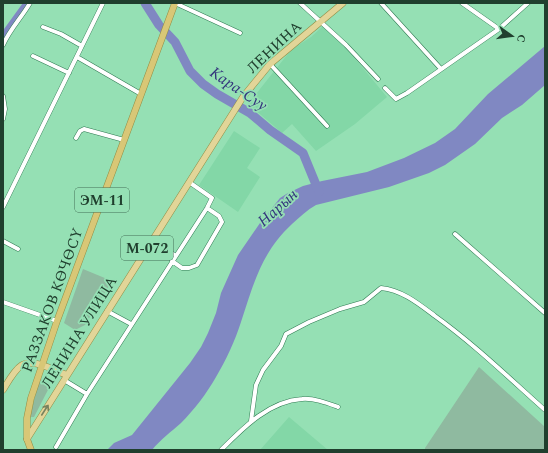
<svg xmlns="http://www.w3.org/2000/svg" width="548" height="453" font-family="Spectral,serif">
<rect width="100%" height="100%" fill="#95e0b4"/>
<path fill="#83d7a7" d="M323,26L347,49L387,97L355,124L316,151L292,124L282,133L248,104L291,50L311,37Z
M234,131L260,148L247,168L260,177L238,212L199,185Z
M289,417L328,450H260Z"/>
<path fill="#8fbaa0" d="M83,269L112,281L85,325L75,330L64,323Z
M479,367L545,427V450H425V448Z
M45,377L49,379L50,386L34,417H31L30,416L39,381Z"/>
<path fill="#8088c2" d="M545,46V85L522,105L502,118L475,144L445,165L429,173L389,187L316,205C307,210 300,217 292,224C261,253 254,283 241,322C235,341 226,360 216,377C207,393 194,410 181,423C171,432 161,439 152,450H107L114,443L132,435L190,363L201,347L208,333L216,313L221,293L238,255L260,223L280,198L288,193L303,186L322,181L367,172L404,158L435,143L455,129L488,94Z"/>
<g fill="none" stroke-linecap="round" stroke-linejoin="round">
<path stroke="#8088c2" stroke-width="5" d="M3,36L5,32L26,3"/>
<path stroke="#8088c2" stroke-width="9" d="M145,3L159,25L175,42L190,71L203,84L217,94L250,113L270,130L303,153L319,192"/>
<defs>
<path id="minor" d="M175,3L240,33
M300,3L346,45L378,79
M381,3L441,69
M462,3L499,29
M43,27L61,34L82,46
M3,45C10,29 22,17 30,3
M33,56L69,73
M77,57L141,94
M270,64L327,126
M385,88L396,99L407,93L499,29L528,3
M3,96L5,109L3,119
M76,138L80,131L84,129L124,140
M3,207L103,3
M455,234L545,313
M3,241L18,249
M152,241L176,256L207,208L212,198L189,182
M172,261L182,268H189L197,265L222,222L219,216L207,208
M3,302L57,321
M107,311L131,324
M64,380L87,394
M251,421L256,385L263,370L281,346L286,334L309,322L340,309L364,302L381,288C402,290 419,304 435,316C474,344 509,378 545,410
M56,447L87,394L176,256
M221,450C243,428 269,401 302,399C314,398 327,403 338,407"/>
<path id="primary" d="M3,390C8,382 14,370 22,365C33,358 56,371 67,375
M27,439L243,97L270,64L343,3"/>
<path id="trunk" d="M31,450L27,439V418L31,398L57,321L175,3"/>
</defs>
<use href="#minor" stroke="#307b53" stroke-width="5"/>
<use href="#primary" stroke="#918e47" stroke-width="7"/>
<use href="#trunk" stroke="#918e47" stroke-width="7"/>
<use href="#minor" stroke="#fff" stroke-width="4"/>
<use href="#primary" stroke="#e2d598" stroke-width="6"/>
<use href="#trunk" stroke="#d8c776" stroke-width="6"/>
</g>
<defs><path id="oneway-shaft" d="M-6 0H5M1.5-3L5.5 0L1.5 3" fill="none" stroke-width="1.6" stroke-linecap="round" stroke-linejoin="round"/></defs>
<use stroke="#77825e" href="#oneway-shaft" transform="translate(45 410) rotate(-57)"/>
<g text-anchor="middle" stroke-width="3.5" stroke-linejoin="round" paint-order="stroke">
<g fill="#95e0b4" stroke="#436f56" stroke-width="1">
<rect x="75" y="188" width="54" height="24" rx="3"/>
<rect x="121" y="236" width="52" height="24" rx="3"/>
</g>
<g font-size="14" font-weight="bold" fill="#203f2e">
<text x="102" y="205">ЭМ-11</text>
<text x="147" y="253">М-072</text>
</g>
<g font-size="15" fill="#203f2e" stroke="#95e0b4">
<text transform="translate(274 47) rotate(-43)" y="5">ЛЕНИНА</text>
<text transform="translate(52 300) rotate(-70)" y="5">РАЗЗАКОВ КӨЧӨСҮ</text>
<text transform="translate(79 332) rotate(-58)" y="5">ЛЕНИНА УЛИЦА</text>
</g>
<g font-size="16" font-style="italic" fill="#33357c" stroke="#95e0b4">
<text transform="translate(239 88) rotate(34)" y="6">Кара-Суу</text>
<text transform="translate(277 207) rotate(-42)" y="6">Нарын</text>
</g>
</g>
<rect width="548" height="453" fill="none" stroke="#203f2e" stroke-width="8"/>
<g transform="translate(512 36) rotate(104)" stroke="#95e0b4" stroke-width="3" paint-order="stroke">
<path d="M0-3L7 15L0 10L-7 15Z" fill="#203f2e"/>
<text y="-6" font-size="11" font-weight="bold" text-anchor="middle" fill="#203f2e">С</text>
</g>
</svg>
